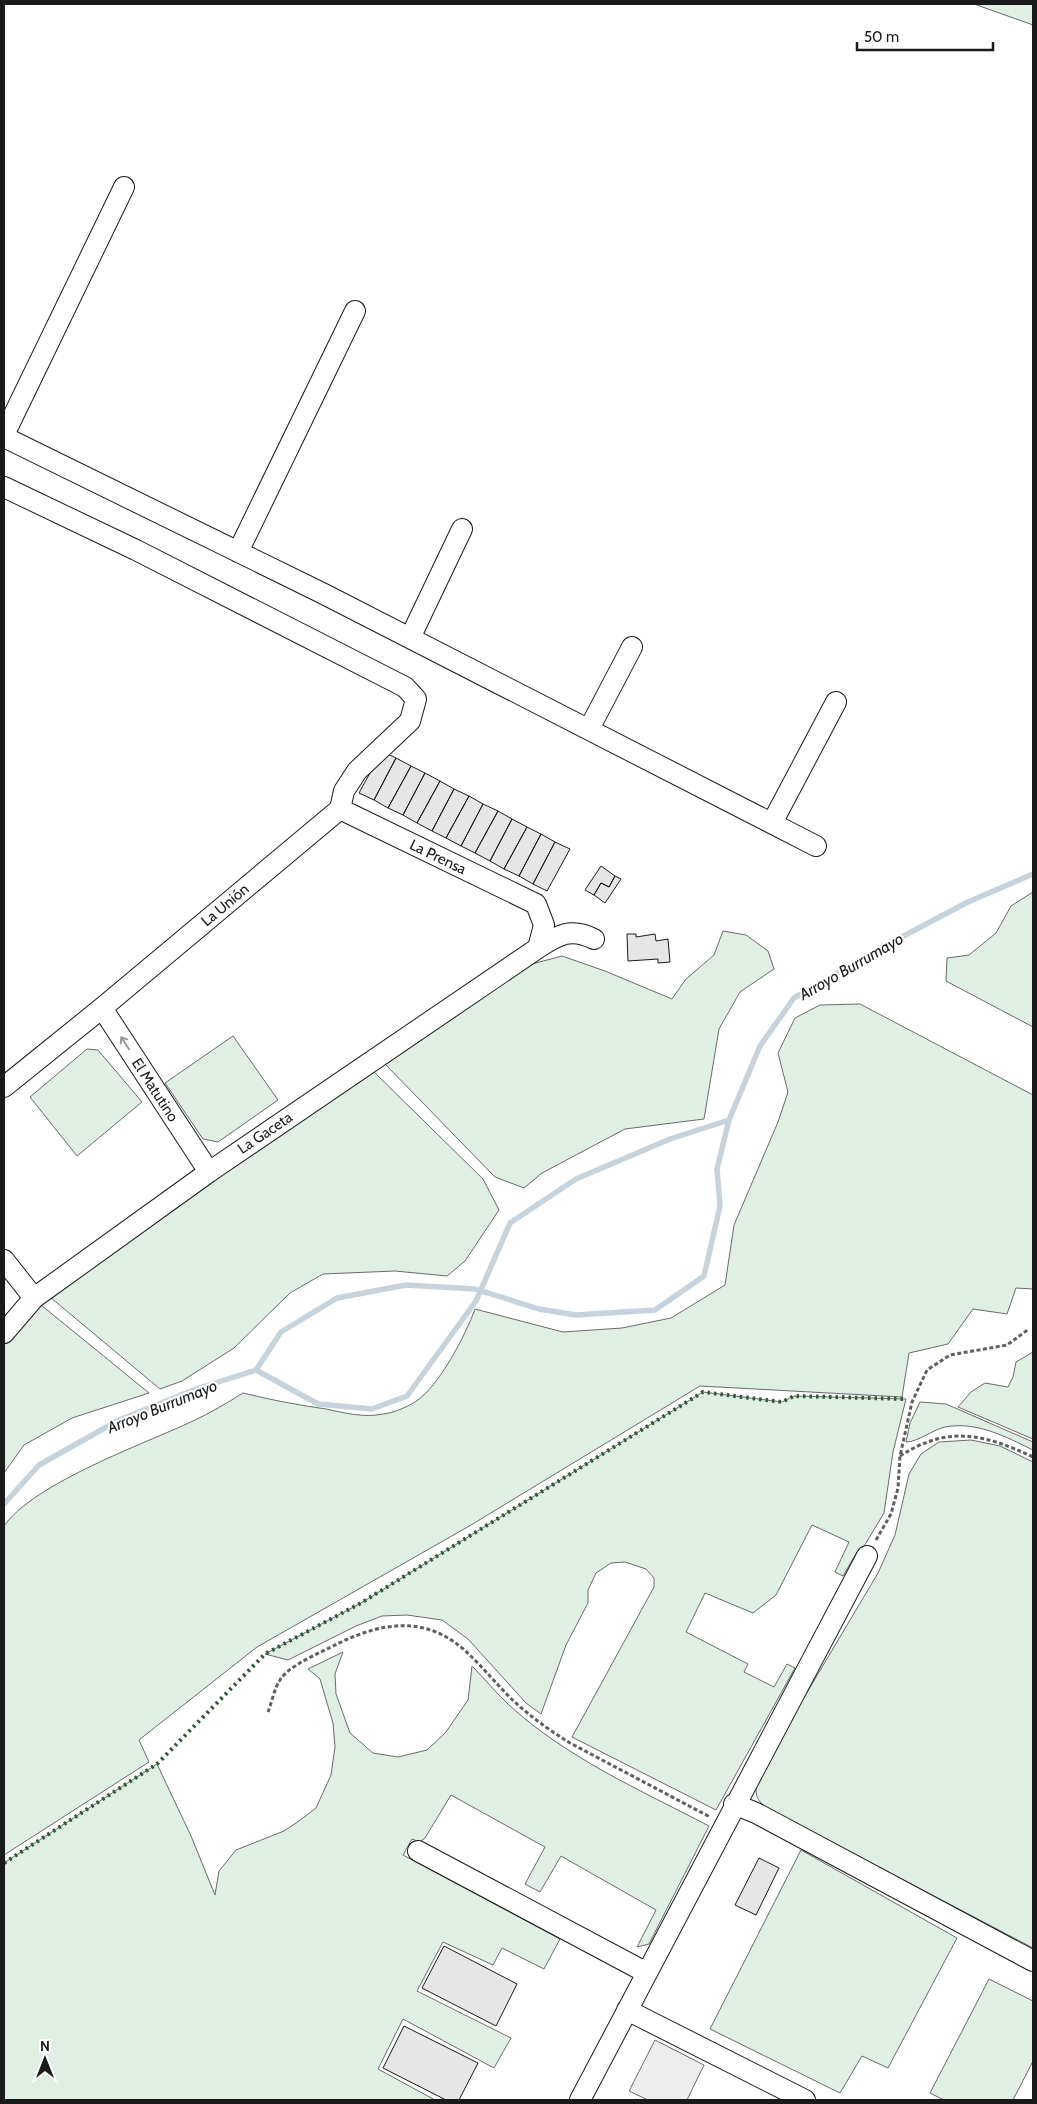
<svg xmlns="http://www.w3.org/2000/svg" width="1037" height="2104" font-family="Cabin,sans-serif">
<rect width="100%" height="100%" fill="#fff"/>
<path fill="#e0efe3" stroke="#6a6a6a" d="M974,4H1033V25Z
M1033,892V1027L946,981L947,958L969,955L996,933L1011,906Z
M723,931L746,935L768,951L774,969L740,992L719,1029L704,1119L625,1129L542,1173L524,1188L495,1177L382,1061L532,964L562,956L605,971L672,999L686,979L714,955Z
M860,1004L1033,1095V1289L1016,1288L1007,1314L973,1309L948,1344L909,1353L902,1397L700,1386L471,1525L257,1647L139,1740L149,1762L4,1855V1526C34,1483 144,1444 193,1421C210,1413 227,1403 243,1393C271,1400 298,1405 326,1409C345,1413 364,1418 383,1414C393,1413 407,1407 415,1402C439,1387 466,1334 475,1309L563,1332L622,1328L671,1318L725,1285L734,1225L778,1122L788,1092L778,1053L795,1018L820,1005Z
M233,1036L278,1100L218,1142L203,1139L165,1083Z
M87,1049L98,1050L142,1102L77,1156L30,1097Z
M371,1069L483,1179L499,1210L465,1261L447,1276L395,1271L323,1274L290,1293L234,1348L182,1381L160,1389L50,1297Z
M41,1305L149,1393L72,1418L24,1445L4,1473V1342Z
M1033,1352V1439L958,1407L971,1392L985,1383L1008,1387L1013,1377L1016,1362Z
M703,1392L782,1402L794,1396L906,1399L893,1452L884,1513L860,1553L857,1552L843,1576L835,1572L849,1542L812,1525L776,1595L753,1613L705,1593L686,1632L748,1664L744,1672L774,1687L787,1664L795,1668L716,1810L572,1737L654,1587V1578L646,1569L625,1562L611,1563L596,1573L588,1590V1603L566,1645L541,1714L526,1703L468,1639L442,1620L407,1615L382,1616L356,1626L288,1660L265,1654L361,1603Z
M920,1402L946,1404L1033,1442V1450C1006,1437 977,1421 945,1427C932,1430 918,1442 906,1442L910,1423Z
M971,1440L1000,1446L1033,1462V1948L772,1811C750,1798 755,1790 762,1768L878,1573L895,1535L909,1474L921,1454L939,1442Z
M343,1652L335,1674L336,1694L350,1733L373,1753L398,1757L427,1750L446,1732L468,1700L472,1666C485,1679 496,1693 509,1705C567,1758 640,1790 709,1826L649,1944L637,1947L656,1910L561,1856L540,1892L525,1884L545,1847L451,1795L425,1838L420,1842L412,1839L403,1855L560,1939L544,1969L502,1948L493,1965L443,1942L417,1991L511,2038L494,2068L403,2019L378,2069L435,2100H4V1863L157,1764L191,1836L215,1895L219,1871L236,1850L284,1831L299,1821L316,1808L331,1775L335,1747L333,1723L320,1679L308,1669Z
M801,1850L957,1938L888,2068L862,2056L840,2093L710,2029Z
M989,1979L1033,2001V2061L1013,2100H944L930,2093Z"/>
<path fill="#ededed" stroke="#6a6a6a" d="M655,2040L704,2065L687,2100H648L629,2091Z"/>
<g fill="none" stroke-linecap="round" stroke-linejoin="round">
<path stroke="#c6d2dc" stroke-width="5.5" d="M256,1370L281,1332L337,1298L406,1285L475,1289L539,1309L576,1315L655,1310L704,1276L720,1206L717,1169L729,1120
M4,1504L39,1465L119,1420L196,1389L256,1370L318,1404L372,1409L407,1396L476,1301L510,1223L576,1179L670,1139L729,1120L760,1046L794,998L892,942L968,902L1033,874"/>
</g>
<path fill="#e6e6e6" stroke="#1a1a1a" d="M382,751L396,758L374,800L359,793Z
M396,758L411,766L388,808L374,800Z
M411,766L425,773L403,815L388,808Z
M425,773L440,781L417,823L403,815Z
M440,781L454,789L432,831L417,823Z
M454,789L469,796L446,838L432,831Z
M469,796L483,804L461,846L446,838Z
M483,804L498,811L475,853L461,846Z
M498,811L512,819L490,861L475,853Z
M512,819L527,827L504,869L490,861Z
M527,827L541,834L519,876L504,869Z
M541,834L555,842L533,884L519,876Z
M555,842L570,849L547,891L533,884Z
M601,866L615,876L609,887L601,883L594,895L585,890Z
M615,876L621,879L605,903L594,895L601,883L609,887Z
M627,934H636V937L655,934L656,941L668,939L670,962L658,963V959L628,961Z
M759,1858L779,1868L756,1915L735,1905Z
M444,1946L517,1984L496,2026L422,1988Z
M404,2026L478,2063L459,2100H446L383,2068Z"/>
<g fill="none" stroke-linecap="round" stroke-linejoin="round">
<defs>
<path id="minor" d="M4,435L124,187
M4,437L322,593L816,846
M4,487L136,550L405,687L416,699L410,721L357,771L344,791L340,809L102,1008L4,1087
M238,552L355,311
M410,638L462,529
M589,729L632,647
M340,809L536,904L544,925L538,948
M772,823L836,702
M102,1008L209,1172
M4,1260L34,1298
M4,1333L34,1298L209,1172L538,948C558,935 571,927 594,939
M734,1804L756,1813L1033,1961
M418,1851L647,1973
M627,2010L805,2100
M580,2100L867,1556"/>
</defs>
<use href="#minor" stroke="#1a1a1a" stroke-width="22"/>
<path stroke="#5f5f5f" stroke-width="3" stroke-dasharray="4 2.5" stroke-linecap="butt" d="M900,1456C948,1425 984,1434 1033,1457
M876,1540L891,1514L898,1488L900,1456L912,1402L927,1370L950,1355L1007,1345L1029,1329
M268,1712C272,1702 274,1689 280,1680C289,1665 322,1652 337,1644C380,1623 423,1615 462,1648C482,1665 498,1687 518,1705C534,1719 552,1732 570,1743L710,1817"/>
<use href="#minor" stroke="#fff" stroke-width="20"/>
<path stroke="#2b5a34" stroke-width="4" stroke-dasharray="2.5 4" stroke-linecap="butt" d="M4,1863L157,1764L265,1654L361,1603L703,1392L782,1402L794,1396L906,1399"/>
</g>
<defs><path id="oneway-shaft" d="M-6 0H5M1.5-3L5.5 0L1.5 3" fill="none" stroke-width="1.6" stroke-linecap="round" stroke-linejoin="round" transform="scale(1.25)"/></defs>
<use stroke="#989898" href="#oneway-shaft" transform="translate(125 1043) rotate(-123)"/>
<g text-anchor="middle" stroke-width="4" stroke-linejoin="round" paint-order="stroke">
<g font-size="15" fill="#1a1a1a" stroke="#fff">
<text transform="translate(438 857) rotate(26)" y="5">La Prensa</text>
<text transform="translate(225 905) rotate(-40)" y="5">La Unión</text>
<text transform="translate(155 1090) rotate(57)" y="5">El Matutino</text>
<text transform="translate(265 1133) rotate(-34)" y="5">La Gaceta</text>
</g>
<g font-size="16" font-style="italic" fill="#1a1a1a" stroke="#fff">
<text transform="translate(851 966) rotate(-30)" y="6">Arroyo Burrumayo</text>
<text transform="translate(162 1406) rotate(-22)" y="6">Arroyo Burrumayo</text>
</g>
</g>
<rect width="1037" height="2104" fill="none" stroke="#1a1a1a" stroke-width="10"/>
<g transform="translate(45 2059)" stroke="#ffffff" stroke-width="4" paint-order="stroke">
<path d="M0-4L9 19L0 12L-9 19Z" fill="#1a1a1a"/>
<text y="-8" font-size="14" font-weight="bold" text-anchor="middle" fill="#1a1a1a">N</text>
</g>
<path d="M857 42v8h136v-8" fill="none" stroke="#1a1a1a" stroke-width="2.5"/>
<text x="864" y="42" font-size="15" fill="#1a1a1a" stroke="#ffffff" stroke-width="4" paint-order="stroke">50 m</text>
</svg>
